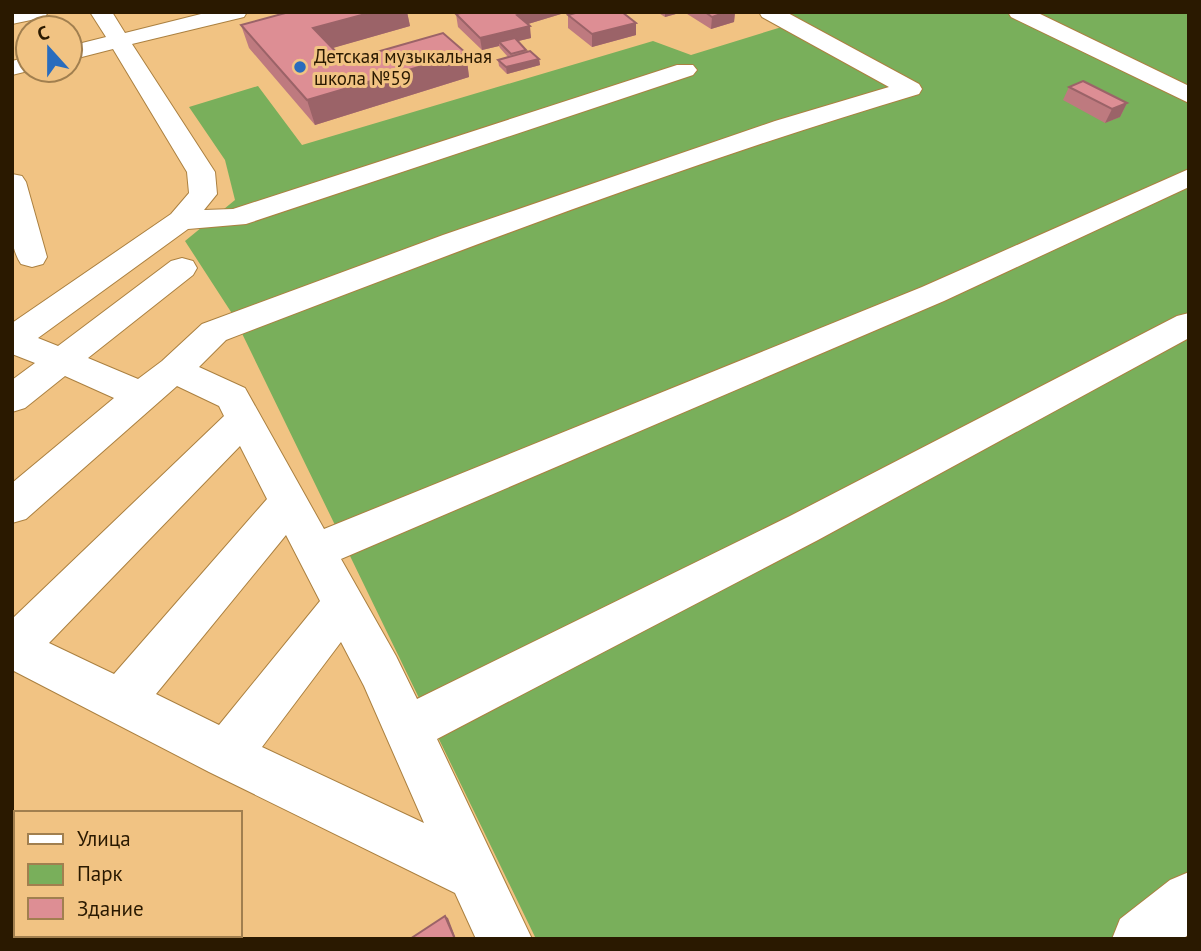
<svg xmlns="http://www.w3.org/2000/svg" width="1201" height="951" font-family="'PT Sans',sans-serif">
<rect width="100%" height="100%" fill="#f1c383"/>
<path fill="#79af5b" d="M791,12H1189V939H536L233,315L185,241L235,200L225,160L189,107L258,86L302,145L653,41L691,55L798,22L783,14Z"/>
<g fill="none" stroke-linecap="round" stroke-linejoin="round">
<defs>
<path id="minor" d="M12,12H48L45,17L12,24Z
M90,12H112L125,33L209,12H247L244,17L132,44L215,172L217,194L204,210L233,209L677,65H693L697,70L693,75L246,224L188,229L38,338L58,346L171,261L182,258L193,261L197,268L193,275L88,358L138,379L162,361L202,324L443,235L775,121L889,87L762,17L759,12H786L919,84L922,89L919,94C684,164 455,252 226,340L199,367L245,388L324,529L922,287L1189,169V187L944,301L341,559L396,656L417,699L790,516L1177,316L1189,313V338L818,540L437,739L532,939H476L455,893L209,772L12,670V619L224,416L219,406L177,386L26,519L12,523V483L114,398L65,376L25,408L12,412V380L35,363L12,354V323L171,214L189,193L187,172L113,49L70,60V46L106,37ZM240,446L267,499L114,674L49,643ZM286,535L320,601L219,725L156,694ZM341,642L364,686L424,823L262,747Z
M1008,12H1036L1189,86V103L1011,17Z
M28,57V70H32L12,75V61Z
M12,174L22,176L26,182L47,257L43,264L32,267L21,264C5,240 12,202 12,174Z
M1189,872V934L1183,939H1112L1120,919L1170,880Z"/>
</defs>
<use href="#minor" stroke="#ab8040" stroke-width="2"/>
<use href="#minor" fill="#fff" fill-rule="evenodd"/>
</g>
<path fill="#be7a7f" d="M289,12H407L410,26L332,48L345,61L466,53L469,77L315,125L249,48L241,25Z
M465,12H561V14L528,24L531,38L518,41L526,52L539,59L540,65L507,74L499,66L498,60L508,57L500,48L499,46L482,50L458,27L456,14Z
M657,12H683L665,17Z
M684,12H735L734,22L711,29Z
M568,15L636,23V35L592,47L568,28Z
M1069,87L1127,103L1120,117L1105,123L1063,100Z"/>
<path fill="#9b6368" d="M373,12H407L410,26L319,52L313,28Z
M525,12H561V14L518,27L517,15Z
M665,12H683L665,17Z
M727,12H735L734,22L711,29L712,17Z
M636,23V35L592,47V34Z
M530,26L531,38L502,45L499,42V46L482,50L480,38Z
M466,53L469,77L315,125L307,100Z
M539,59L540,65L507,74L506,67Z
M1127,103L1120,117L1105,123L1112,109Z
M445,916L448,918L456,939H455Z"/>
<path fill="#dd8e94" stroke="#9b6368" stroke-width="2" d="M289,12H373L313,28L345,61L443,33L466,53L307,100L241,25Z
M465,12H525L517,15L530,26L480,38L456,14Z
M579,12H622L636,23L592,34L568,15Z
M705,12H727L712,17Z
M515,38L526,50L511,54L499,42Z
M530,51L539,59L506,67L498,60Z
M1083,81L1127,103L1112,109L1069,87Z
M445,916L455,939H410Z"/>
<circle fill="#296cbd" stroke="#f1c383" stroke-width="2.5" cx="300" cy="67" r="7"/>
<g text-anchor="middle" stroke-width="6" stroke-linejoin="round" paint-order="stroke">
<g font-size="19" fill="#2a1900" stroke="#f1c383" text-anchor="start">
<text x="314" y="63">Детская музыкальная<tspan x="314" dy="22">школа №59</tspan></text>
</g>
</g>
<rect width="1201" height="951" fill="none" stroke="#2a1900" stroke-width="28"/>
<rect x="14" y="811" width="228" height="126" fill="#f1c383" stroke="#a17f4f" stroke-width="2"/>
<rect x="28" y="834" width="35" height="10" fill="#ffffff" stroke="#a17f4f" stroke-width="2"/>
<text x="77" y="846" font-size="21" fill="#2a1900">Улица</text>
<rect x="28" y="864" width="35" height="21" fill="#79af5b" stroke="#a17f4f" stroke-width="2"/>
<text x="77" y="881" font-size="21" fill="#2a1900">Парк</text>
<rect x="28" y="898" width="35" height="21" fill="#dd8e94" stroke="#a17f4f" stroke-width="2"/>
<text x="77" y="916" font-size="21" fill="#2a1900">Здание</text>
<g transform="translate(49 49) rotate(339)"><circle r="33" fill="#f1c383" stroke="#a17f4f" stroke-width="2"/>
<path d="M0-5L12 26L0 18L-12 26Z" fill="#296cbd"/>
<text y="-10" font-size="19" font-weight="bold" text-anchor="middle" fill="#2a1900">С</text>
</g>
</svg>
